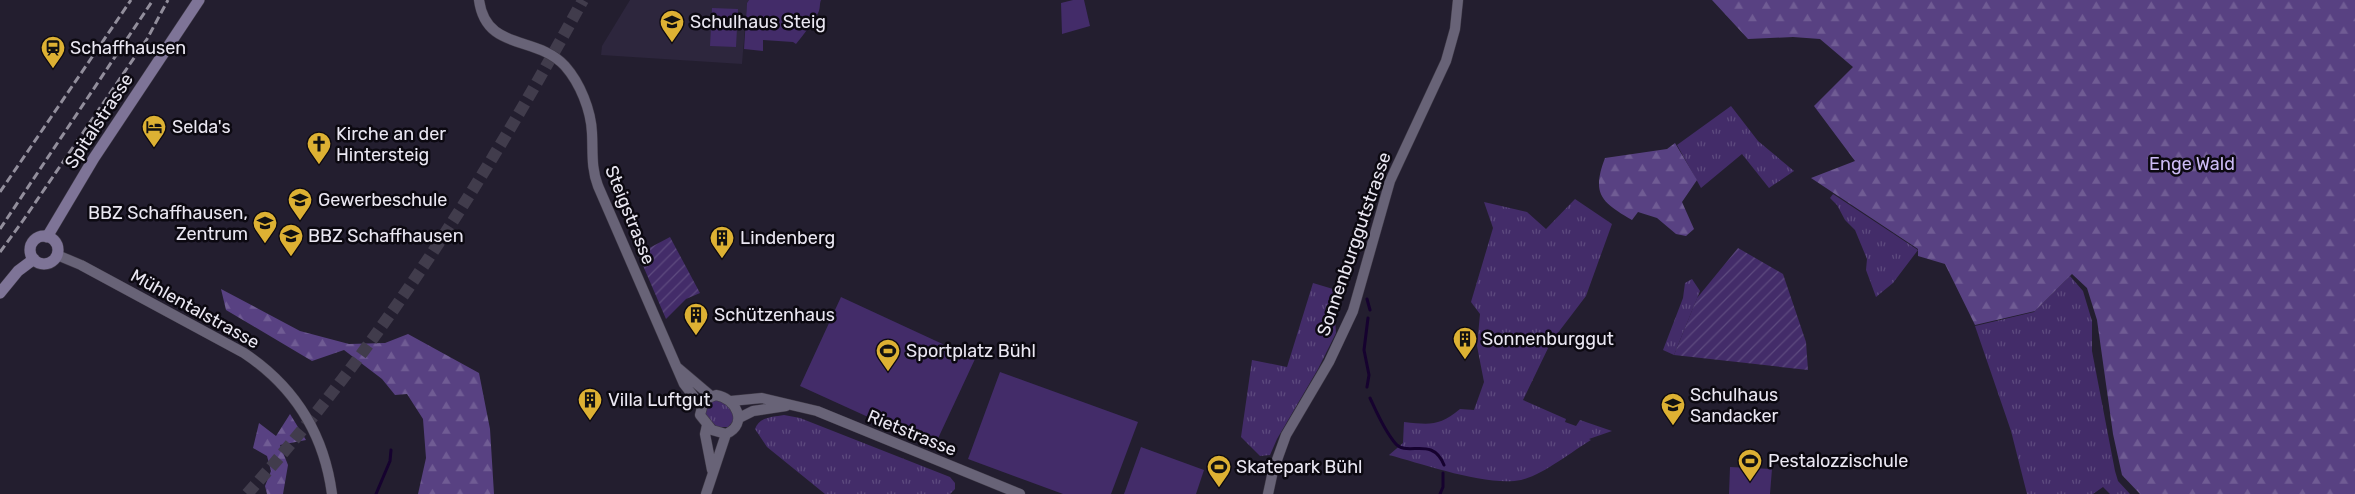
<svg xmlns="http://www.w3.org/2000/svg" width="2355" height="494" font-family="Rubik,sans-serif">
<defs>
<pattern id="grass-tufts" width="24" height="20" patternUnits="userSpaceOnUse" patternTransform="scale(1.25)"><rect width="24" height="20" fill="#432c69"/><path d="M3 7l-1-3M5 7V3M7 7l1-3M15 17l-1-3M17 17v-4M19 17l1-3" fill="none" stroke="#5e4b7f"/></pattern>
<pattern id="forest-firs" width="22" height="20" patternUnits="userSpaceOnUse" patternTransform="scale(1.25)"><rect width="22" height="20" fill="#584182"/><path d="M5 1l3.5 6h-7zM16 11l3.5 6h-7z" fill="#705c94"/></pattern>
<pattern id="garden-furrows" width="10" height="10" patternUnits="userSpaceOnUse" patternTransform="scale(1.25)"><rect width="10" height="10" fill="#432c69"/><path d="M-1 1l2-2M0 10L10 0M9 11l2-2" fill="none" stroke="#5e4b7f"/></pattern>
</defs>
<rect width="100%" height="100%" fill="#231e2f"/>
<path fill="#2d263d" d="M630,0H749L747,3L742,64L601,55L602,46Z"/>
<path fill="url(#grass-tufts)" d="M1731,106L1758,141L1794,171L1769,188L1742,154L1701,188L1677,145Z
M1833,194L1918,250L1893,283L1876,297L1866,270L1867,259L1855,230L1845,220L1837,205L1830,198Z
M1575,199L1612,224L1586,296L1551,342L1523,400L1566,419L1565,422L1576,426L1580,420L1612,431L1589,439L1591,440C1571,452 1543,475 1521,480C1488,487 1423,464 1389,455L1403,443L1404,422C1431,425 1439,426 1460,409L1474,410L1484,382L1477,346L1480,314L1471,302L1493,228L1484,202L1527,212L1546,229Z
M2070,276L2083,291L2092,321V351L2115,471L2118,481L2130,494H2110L2103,487L2093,494H2027L2011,431L1975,326L2034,312Z
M1692,279L1700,291L1674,355L1663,350L1683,298L1685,283Z
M1313,283L1333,289L1336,333L1318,369L1277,439L1270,455L1260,456L1241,437L1252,360L1287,367Z
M715,400C727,402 733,409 734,420L728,427H717L705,415L707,405Z
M784,415L800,418L950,477L955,483V489L950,494H825L767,447L755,429C759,417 772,417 784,415Z"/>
<path fill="url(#forest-firs)" d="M1712,0H2355V494H2140L2122,475L2113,434L2097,320L2087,288L2072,274L2035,311L1975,325L1945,264L1918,256V249L1811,178L1855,161L1814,106L1853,67L1820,39L1793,37L1748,39Z
M1675,143L1697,180L1682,202L1694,229L1686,236L1676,234L1657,218L1638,212L1632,220C1602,202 1591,195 1605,158L1667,149Z
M221,289L300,331L349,344L385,343L408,334L479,373L490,429L494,494H418L426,458L423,419L407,394L395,395L382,379L344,350L312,361L226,310Z
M290,414L306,440L280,445L288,465L283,494H267L265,486L271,471L267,456L253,448L259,423L276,436Z"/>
<path fill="#432c69" d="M749,0H821C819,5 821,9 817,15C811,25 804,34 796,44L793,42L763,40V51L744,49L747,3Z
M1073,0H1084L1090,26L1062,34L1061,3Z
M712,8L738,9L736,47L710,46Z
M841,297L975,359L934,447L800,386Z
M1000,372L1138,422L1111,494H1063L968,459Z
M1141,447L1204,470L1196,494H1124Z
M1730,467L1772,469L1770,494H1729Z"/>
<path fill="url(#garden-furrows)" d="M670,237L700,293L686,299L666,319L638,254Z
M1738,248L1783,274L1806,342L1808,370L1674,355L1697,298Z"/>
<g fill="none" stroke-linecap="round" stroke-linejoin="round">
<path stroke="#16022f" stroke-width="3" d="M1367,299L1370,310
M1367,387L1369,375L1364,350L1368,318
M1370,398C1377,413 1384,430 1395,443C1407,458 1432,435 1444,465
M376,494L390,461L391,450
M1440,494L1443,487V473"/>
<path stroke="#413c4c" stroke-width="12" stroke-dasharray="12 6" stroke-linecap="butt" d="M247,494C381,346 488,174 583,0"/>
<defs>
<path id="tertiary" d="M479,0C486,52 537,35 565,66C580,83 591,110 592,133C593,152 591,168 598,186L684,384L701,406
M57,255L81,265L244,353C295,387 324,434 332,494
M678,368L711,396
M716,395C736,398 749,424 726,434L712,430L700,415L704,400Z
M731,401L762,398L817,411L1020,494
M739,418L753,411L786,406
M707,425L705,434L712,470
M706,494L726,434
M1268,494L1273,471L1286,435L1329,362L1353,311L1390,181L1446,61L1455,29L1458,0"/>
<path id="secondary" d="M30 250a14 14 0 1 1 28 0a14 14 0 1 1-28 0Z
M47,237L94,158L199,0
M0,293L18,271L34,259"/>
</defs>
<use href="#tertiary" stroke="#3e3946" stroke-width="11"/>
<use href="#secondary" stroke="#3e3946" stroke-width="12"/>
<use href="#tertiary" stroke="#686377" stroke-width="10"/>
<use href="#secondary" stroke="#7e7497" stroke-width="11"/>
<path stroke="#928e9c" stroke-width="3" stroke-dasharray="8 4" stroke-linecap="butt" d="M0,192L131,0
M0,229L153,0
M0,252L22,222L147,39L168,0"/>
</g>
<defs>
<symbol id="school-pin" viewBox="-11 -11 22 30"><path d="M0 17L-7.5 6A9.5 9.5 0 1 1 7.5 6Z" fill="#ddb133" stroke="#0c0911"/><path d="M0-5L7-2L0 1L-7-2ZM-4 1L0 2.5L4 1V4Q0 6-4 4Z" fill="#111"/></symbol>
<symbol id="station-pin" viewBox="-11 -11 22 30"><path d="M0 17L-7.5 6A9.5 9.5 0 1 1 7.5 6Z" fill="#ddb133" stroke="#0c0911"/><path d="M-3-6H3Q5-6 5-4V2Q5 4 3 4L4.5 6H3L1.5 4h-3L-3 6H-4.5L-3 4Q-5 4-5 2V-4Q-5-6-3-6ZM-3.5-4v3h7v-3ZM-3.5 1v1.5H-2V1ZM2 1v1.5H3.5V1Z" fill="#111"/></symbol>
<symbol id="hotel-pin" viewBox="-11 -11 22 30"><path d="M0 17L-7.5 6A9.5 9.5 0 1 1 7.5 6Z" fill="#ddb133" stroke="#0c0911"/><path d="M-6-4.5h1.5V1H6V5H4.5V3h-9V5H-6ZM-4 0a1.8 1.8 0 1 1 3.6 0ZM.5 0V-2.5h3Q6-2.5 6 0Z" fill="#111"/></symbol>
<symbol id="church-pin" viewBox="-11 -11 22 30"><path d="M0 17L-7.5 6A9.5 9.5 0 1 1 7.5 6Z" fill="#ddb133" stroke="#0c0911"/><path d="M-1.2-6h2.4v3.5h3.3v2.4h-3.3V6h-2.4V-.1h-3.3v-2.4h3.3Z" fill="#111"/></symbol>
<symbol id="university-pin" viewBox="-11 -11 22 30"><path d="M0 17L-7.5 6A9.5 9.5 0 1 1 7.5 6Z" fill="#ddb133" stroke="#0c0911"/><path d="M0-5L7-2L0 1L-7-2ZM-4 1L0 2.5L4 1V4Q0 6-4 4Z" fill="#111"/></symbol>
<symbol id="building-pin" viewBox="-11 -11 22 30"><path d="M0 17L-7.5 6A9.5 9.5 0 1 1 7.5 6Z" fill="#ddb133" stroke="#0c0911"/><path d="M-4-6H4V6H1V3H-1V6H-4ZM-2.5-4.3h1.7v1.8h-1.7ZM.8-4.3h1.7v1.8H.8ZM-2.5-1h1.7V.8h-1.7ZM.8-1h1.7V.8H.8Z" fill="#111"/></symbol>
<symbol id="stadium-pin" viewBox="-11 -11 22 30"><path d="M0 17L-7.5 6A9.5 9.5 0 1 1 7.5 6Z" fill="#ddb133" stroke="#0c0911"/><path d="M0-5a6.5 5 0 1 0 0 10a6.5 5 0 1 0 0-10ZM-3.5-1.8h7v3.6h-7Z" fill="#111"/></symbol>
</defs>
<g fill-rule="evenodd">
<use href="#school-pin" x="658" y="8" width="28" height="38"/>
<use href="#station-pin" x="39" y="34" width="28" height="38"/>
<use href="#hotel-pin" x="140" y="113" width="28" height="38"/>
<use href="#church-pin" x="305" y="130" width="28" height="38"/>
<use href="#school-pin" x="286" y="186" width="28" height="38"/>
<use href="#university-pin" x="251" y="209" width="28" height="38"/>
<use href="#university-pin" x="277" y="222" width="28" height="38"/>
<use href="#building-pin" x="708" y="224" width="28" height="38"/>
<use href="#building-pin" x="682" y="301" width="28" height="38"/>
<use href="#building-pin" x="1451" y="325" width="28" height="38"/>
<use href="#stadium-pin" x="874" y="337" width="28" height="38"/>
<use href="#building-pin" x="576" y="386" width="28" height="38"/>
<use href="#school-pin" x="1659" y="391" width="28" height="38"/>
<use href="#stadium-pin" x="1736" y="447" width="28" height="38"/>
<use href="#stadium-pin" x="1205" y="453" width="28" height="38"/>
</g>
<g text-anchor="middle" stroke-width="5" stroke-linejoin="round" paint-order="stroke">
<g font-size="18" fill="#eae7f2" stroke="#0c0911" text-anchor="start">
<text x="690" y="28">Schulhaus Steig</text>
<text x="70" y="54">Schaffhausen</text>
<text x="172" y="133">Selda's</text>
<text x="336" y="140">Kirche an der<tspan x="336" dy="21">Hintersteig</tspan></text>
<text x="318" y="206">Gewerbeschule</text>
<text x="248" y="219" text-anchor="end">BBZ Schaffhausen,<tspan x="248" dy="21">Zentrum</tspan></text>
<text x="308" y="242">BBZ Schaffhausen</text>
<text x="740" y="244">Lindenberg</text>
<text x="714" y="321">Schützenhaus</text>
<text x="1482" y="345">Sonnenburggut</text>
<text x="906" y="357">Sportplatz Bühl</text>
<text x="1690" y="401">Schulhaus<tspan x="1690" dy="21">Sandacker</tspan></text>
<text x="608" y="406">Villa Luftgut</text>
<text x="1768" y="467">Pestalozzischule</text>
<text x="1236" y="473">Skatepark Bühl</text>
</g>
<g font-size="18" fill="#eae7f2" stroke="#0c0911">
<text transform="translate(99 121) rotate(-57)" y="6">Spitalstrasse</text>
<text transform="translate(630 215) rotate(68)" y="6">Steigstrasse</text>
<text transform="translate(1354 244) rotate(-71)" y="6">Sonnenburggutstrasse</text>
<text transform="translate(195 309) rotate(29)" y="6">Mühlentalstrasse</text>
<text transform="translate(912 433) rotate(22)" y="6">Rietstrasse</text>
</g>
<g font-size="18" fill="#cdbcf5" stroke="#0c0911">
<text x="2192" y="170">Enge Wald</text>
</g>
</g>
</svg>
